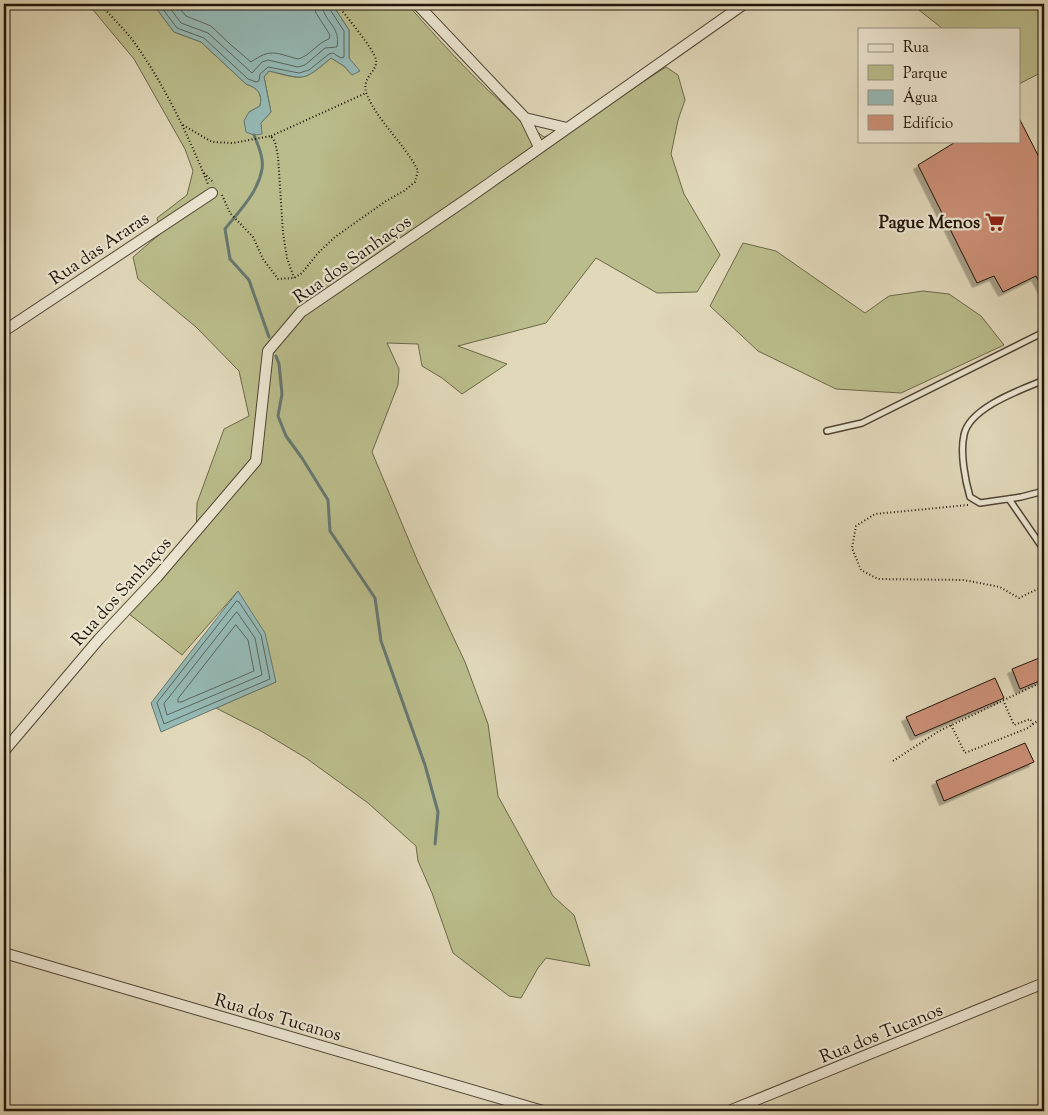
<svg xmlns="http://www.w3.org/2000/svg" width="1048" height="1115" font-family="'Sorts Mill Goudy',serif">
<defs>
<filter id="shadow"><feDropShadow dx="-4.5" dy="4.5" stdDeviation="0" flood-color="#0004"/></filter>
</defs>
<rect width="100%" height="100%" fill="#e1d8ba"/>
<filter id="stains"><feTurbulence type="fractalNoise" baseFrequency=".004" numOctaves="4"/><feColorMatrix values="0 0 0 0 .2 0 0 0 0 .09 0 0 0 0 .02 0 0 0 .5 -.17"/></filter>
<radialGradient id="worn" r=".72"><stop offset=".6" stop-color="#630" stop-opacity="0"/><stop offset="1" stop-color="#630" stop-opacity=".3"/></radialGradient>
<path fill="#babc8b" stroke="#6c684a" d="M88,4H153L174,32L201,42L246,84C257,88 263,93 260,106L249,112L261,123L271,112L264,77L269,71C304,80 303,82 331,58L344,66L352,75L349,58V30L332,4H407C449,51 492,100 544,137L573,127L666,67L678,75L685,100L678,120L671,154L684,194L720,255L697,292L657,293L596,258L546,323L458,346L507,364L462,394L442,378L422,366L418,344L387,343L399,369L398,385L372,452L418,562L465,662L488,724L498,796L553,896L574,915L590,966L546,958L538,968L521,998L509,996L453,953L432,893L418,861L416,846L368,803L306,758L261,731L216,708L276,682L238,591L182,655L129,614L196,537L197,503L224,429L249,416L239,371L196,327L138,279L133,257L161,233L157,218L187,195L193,171L185,149L134,59Z
M904,4H1044V71L1019,84V29H943L914,6Z
M743,243L776,251L865,313L889,296L923,291L949,294L981,316L1004,345L901,393L836,389L758,351L710,306Z"/>
<path fill="#95b9b5" stroke="#667770" d="M153,4H332L349,30V58L360,71L352,75L344,66L331,58C301,83 306,79 269,71L264,77L271,112L261,123L262,134L254,135L246,132L244,121L249,112L260,106C263,93 257,88 246,84L201,42L174,32Z
M238,591L265,633L276,682L161,732L151,703Z"/>
<g fill="none" stroke-linecap="round" stroke-linejoin="round">
<path stroke="#5a665e" stroke-width="1" d="M159,4L177,28L204,38L248,79L256,82L259,81L260,74L268,67L299,73L309,70L329,54L333,53L341,58L344,57V31L329,8L328,4
M167,4L181,23L208,33L252,73L262,62L268,60L298,67L305,65L325,48L337,47C341,25 323,22 322,4
M176,4L186,16L211,26L231,45L251,62C271,48 275,53 298,59C310,56 317,43 329,39L330,35L316,13L314,4
M237,601L239,602L261,635L270,679L164,724L157,703Z
M237,612L255,638L262,675L167,715L164,704Z
M236,625L248,640L254,671L181,702H178V699Z"/>
<path stroke="#667770" stroke-width="3" d="M254,135C258,145 264,158 262,169C258,193 239,211 225,229L230,259L249,280L269,337
M276,356L279,364L282,394L278,416L286,436L302,458L328,500L330,531L375,598L381,641L425,765L438,812L435,844"/>
</g>
<path fill="#cd9179" stroke="#1f1408" filter="url(#shadow)" d="M1019,118L1044,167V292L1036,276L1003,292L994,276L977,283L918,165L957,141H1019Z
M1044,656V679L1020,689L1012,669Z
M995,678L1004,698L915,736L906,717Z
M1025,743L1034,762L944,801L936,781Z"/>
<g fill="none" stroke-linecap="round" stroke-linejoin="round">
<defs>
<path id="service" d="M1044,382L1042,381C1020,390 969,408 964,435C960,452 965,480 970,497L980,503L1021,497L1044,491
M827,431L862,423L1044,332
M1009,499L1044,550"/>
<path id="minor" d="M417,4L525,118L539,147
M525,118L567,128
M4,331L212,193
M4,751L99,639L157,577L256,461L268,351L301,312L467,199L744,4
M4,953L543,1111
M729,1111L1044,983"/>
</defs>
<use href="#service" stroke="#504534" stroke-width="8"/>
<use href="#minor" stroke="#504534" stroke-width="12"/>
<path stroke="#1f1408" stroke-width="2" stroke-dasharray="1 2.5" stroke-linecap="butt" d="M100,4C110,15 121,26 131,38C164,83 187,133 208,184
M183,125L212,142L233,143L271,136L275,142L278,156L283,233L287,258L294,278
M271,136L366,93
M204,173L214,183
M222,195L230,213L253,237L263,259L278,279L294,278L302,273L318,253L335,237L386,201L404,191L415,182L418,171C405,144 379,123 367,95C360,77 378,72 376,60C374,49 345,15 337,4
M968,505L875,514L856,526L852,548L861,570L878,579L964,580L1000,587L1019,598L1044,586
M1003,700L1014,725L1030,719L1033,724
M951,725L965,753L1028,728L1036,722L1044,719
M893,761L939,731L1044,681"/>
<use href="#service" stroke="#ece6d2" stroke-width="5"/>
<use href="#minor" stroke="#ece6d2" stroke-width="10"/>
</g>
<defs>
<symbol id="supermarket-bare" viewBox="-9 -9 18 18"><path d="M-6-5.5h2.5l.6 2H6L4.5 2H-2.5L-4.4-4H-6ZM-1.5 3.2a1.3 1.3 0 1 0 .1 0ZM3 3.2a1.3 1.3 0 1 0 .1 0Z" fill="#8f2418" stroke="#ece6d2" stroke-width="2.5" paint-order="stroke"/></symbol>
</defs>
<g fill-rule="evenodd">
<use href="#supermarket-bare" x="981" y="208" width="28" height="28"/>
</g>
<g text-anchor="middle" stroke-width="4.5" stroke-linejoin="round" paint-order="stroke">
<g font-size="18" font-weight="bold" fill="#1f1408" stroke="#ece6d2" text-anchor="end">
<text x="980" y="228">Pague Menos</text>
</g>
<g font-size="18" fill="#1f1408" stroke="#ece6d2">
<text transform="translate(99 248) rotate(-34)" y="6">Rua das Araras</text>
<text transform="translate(352 259) rotate(-35)" y="6">Rua dos Sanhaços</text>
<text transform="translate(121 591) rotate(-48)" y="6">Rua dos Sanhaços</text>
<text transform="translate(278 1017) rotate(16)" y="6">Rua dos Tucanos</text>
<text transform="translate(881 1033) rotate(-22)" y="6">Rua dos Tucanos</text>
</g>
</g>
<rect width="1048" height="1115" fill="none" stroke="#e1d8ba" stroke-width="20"/>
<rect x="5" y="5" width="1038" height="1105" fill="none" stroke="#1f1408" stroke-width="2.5"/>
<rect x="10" y="10" width="1028" height="1095" fill="none" stroke="#1f1408"/>
<rect x="858" y="28" width="162" height="115" fill="#ece6d2" stroke="#9a9281"/>
<rect x="868" y="44" width="25" height="8" fill="#ece6d2" stroke="#9a9281"/>
<text x="903" y="52" font-size="15" fill="#1f1408">Rua</text>
<rect x="868" y="65" width="25" height="15" fill="#babc8b" stroke="#9a9281"/>
<text x="903" y="78" font-size="15" fill="#1f1408">Parque</text>
<rect x="868" y="90" width="25" height="15" fill="#95b9b5" stroke="#9a9281"/>
<text x="903" y="102" font-size="15" fill="#1f1408">Água</text>
<rect x="868" y="115" width="25" height="15" fill="#cd9179" stroke="#9a9281"/>
<text x="903" y="128" font-size="15" fill="#1f1408">Edifício</text>
<rect width="100%" height="100%" filter="url(#stains)"/>
<rect width="100%" height="100%" fill="url(#worn)"/>
</svg>
